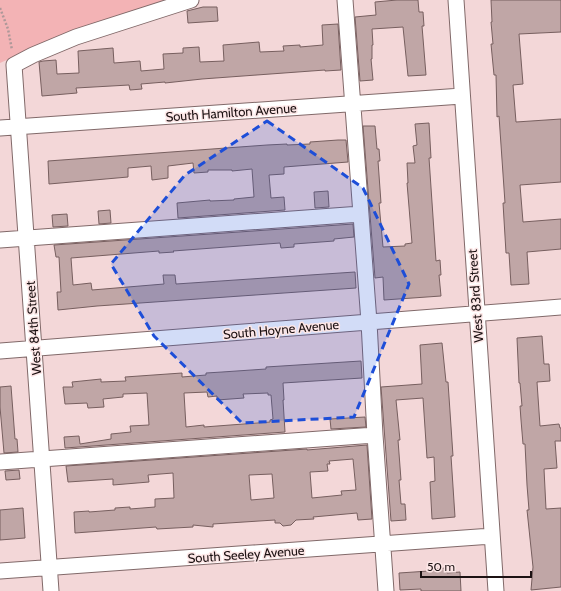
<svg xmlns="http://www.w3.org/2000/svg" width="561" height="591" font-family="Cabin,sans-serif">
<rect width="100%" height="100%" fill="#f3d7d8"/>
<path fill="#f3b3b5" d="M0,0H174L13,57L0,63Z"/>
<path fill="#c0a6a6" stroke="#775f5f" fill-rule="evenodd" d="M397,0H418L419,12H423L424,26H422L426,75L408,76L403,27L372,29L373,45H372V59H371L373,80L360,81L355,17L376,15L375,2Z
M491,0H561V32L519,34L523,84L513,85L516,122L561,119V182L520,185L523,222L561,219V249L527,252L529,284L511,285L509,253H506L503,203H505L499,116L497,117L496,75H494L491,44H493L491,22H492Z
M203,7H217L218,21L188,23L187,11Z
M338,24L341,70L325,71V70L202,79L165,83V82L141,84L142,89L130,90L129,85L76,88L77,93L42,96L39,62L43,61L56,60L57,74L79,73L78,51L113,48L114,63L140,61L141,71L164,69L163,54L183,53V48L199,47L200,62L224,61L223,45L259,42L260,52L284,51L283,46L300,45V47L323,45L322,25Z
M429,123L431,158H429L436,261L440,260L441,275H439L441,296L384,300L383,277L375,278L363,126H375L377,149H379L380,161H378L381,203H379L383,247L405,246V244L412,243L407,183H408L407,163H415L413,146L417,145L415,124Z
M338,140H346L348,162L284,167V174L269,175L271,198L284,197L285,210L178,218L177,203L210,200V201L234,200V199L254,197L252,169L232,171V170H208V172L194,173L193,163L168,166V178L152,180L151,166L128,168V177L49,184L48,161L267,145L287,144V145L310,144V142Z
M328,191L329,207L315,208L314,192Z
M110,210L111,223L99,224L98,211Z
M67,214L68,226L53,227L52,215Z
M353,224L354,237L334,239V241L294,244V247L281,248L280,243L173,251L174,252L159,253V251L71,258L73,285L91,283L92,290L164,284L163,275H175L176,284L355,272L356,288L97,306L58,310L57,292H61L59,257H56L54,245Z
M542,336L544,364H549L550,381L537,382L540,426L559,424L560,428H561V441H555L557,468L544,469L546,509L561,508V587L531,590L533,567L527,510H529L527,485L525,444H523L521,420L520,406H522L520,383H519L517,338Z
M442,343L446,382H448L453,456H451L455,517L432,519L430,482L435,481L434,457L427,458L423,398L396,400L400,440H398L401,480H399L401,504H405L406,520L391,521L381,387L422,384L420,345Z
M361,361L362,378L283,383L284,400H283L285,432L65,448L64,437L79,436L80,444L111,439V434L131,432L130,426L149,425L147,393L123,394V397L103,399L104,407L88,408L87,403L65,404L63,387H73L72,382L101,379V382L126,381L125,377L182,373V377L206,375V373L222,372L266,369V367ZM207,392L208,397L217,396V400L244,398L243,394L268,393V395H271L273,419L270,420V422L204,427V425L186,427L184,393Z
M11,386L15,439H17L18,452L4,453L0,407V387Z
M365,417L366,427L331,429L330,419Z
M367,445L372,519L358,520L357,513L313,517L314,519L296,520L291,525L283,526L280,523H275V520L213,524V527L193,525V527L157,529L156,527L75,533L74,512L89,511V512L115,510V508L130,507V509L155,507V499L174,498L173,473L148,475L149,482L113,485V479L68,482L66,466L307,449V450ZM353,459L356,490L341,491L342,495L312,498L310,472L328,471L327,464H330L329,461ZM272,474L274,498L251,500L249,475Z
M19,470L20,479L6,480L5,471Z
M23,508L25,538L0,540V510Z
M447,568V573L460,572L461,591H421V589L400,590L399,573L429,571V569Z"/>
<g fill="none" stroke-linecap="round" stroke-linejoin="round">
<defs>
<path id="minor" d="M345,0L369,322L375,435L386,591
M456,0L496,591
M0,128L462,96
M0,240L361,214
M0,351L561,307
M0,462L375,435
M0,571L492,536
M51,591L14,65L33,55L76,37L191,0"/>
</defs>
<use href="#minor" stroke="#816969" stroke-width="17"/>
<path stroke="#ae9899" stroke-width="2.5" stroke-dasharray="2 2" stroke-linecap="butt" d="M0,8L8,29L12,50"/>
<use href="#minor" stroke="#fff" stroke-width="15"/>
</g>
<path fill="#1d4ed8" fill-opacity="0.2" stroke="#1d4ed8" stroke-width="3" stroke-dasharray="8 5" stroke-linejoin="round" d="M267,121L363,188L409,284L354,417L242,423L154,336L111,264L185,175Z"/>
<g text-anchor="middle" stroke-width="3" stroke-linejoin="round" paint-order="stroke">
<g font-size="13" fill="#1c1213" stroke="#fce6e6">
<text transform="translate(231 112) rotate(-4)" y="5">South Hamilton Avenue</text>
<text transform="translate(475 296) rotate(-94)" y="5">West 83rd Street</text>
<text transform="translate(33 328) rotate(-94)" y="5">West 84th Street</text>
<text transform="translate(281 329) rotate(-5)" y="5">South Hoyne Avenue</text>
<text transform="translate(246 554) rotate(-4)" y="5">South Seeley Avenue</text>
</g>
</g>
<path d="M421 571v6h110v-6" fill="none" stroke="#1c1213" stroke-width="2"/>
<text x="427" y="571" font-size="12" fill="#1c1213" stroke="#fce6e6" stroke-width="3" paint-order="stroke">50 m</text>
</svg>
